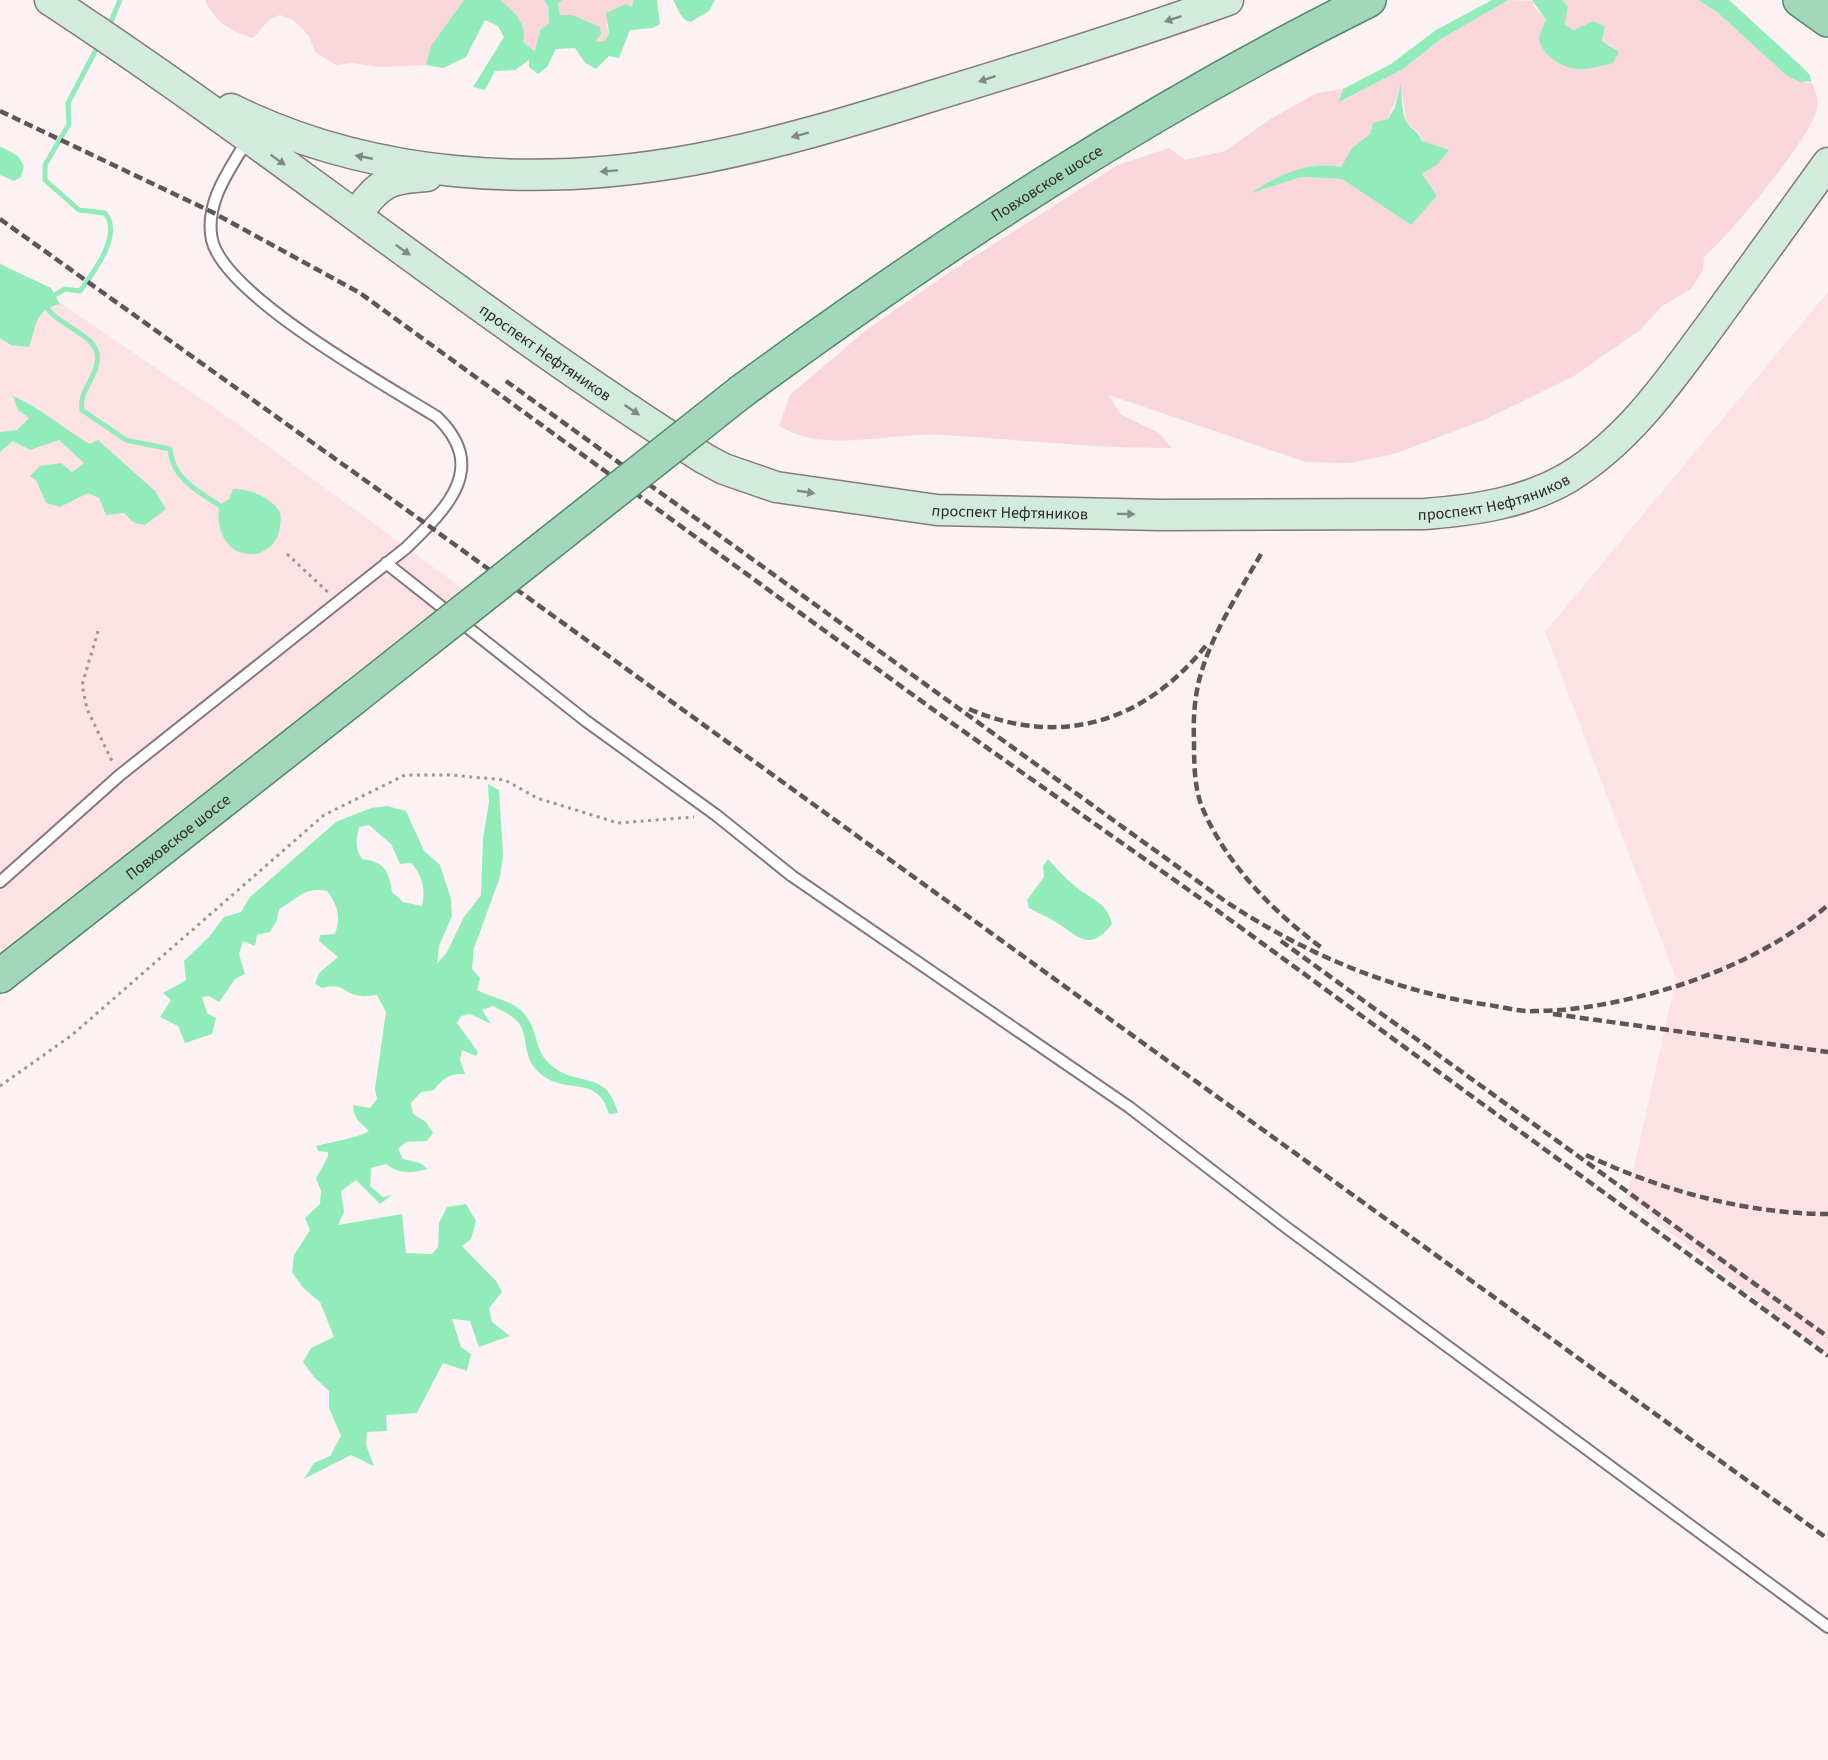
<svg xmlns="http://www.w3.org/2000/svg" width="1828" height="1760" font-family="'Source Sans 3',sans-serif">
<rect width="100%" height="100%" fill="#fdf2f3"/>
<path fill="#fde2e5" d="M0,262L228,417L477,599L0,976Z
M1828,292V1356L1627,1198L1676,979L1545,632Z"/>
<path fill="#f8d6db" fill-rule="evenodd" d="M205,0H464L431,46L426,65L380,67L352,63L336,65L315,52L309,36L293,20L280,15L270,19L253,38C230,31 215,22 205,0Z
M500,0H544L548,6L549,23L540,30L536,51L523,42L520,20Z
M563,0H633L632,7L606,24L609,33L605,41L594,43L560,16L558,3Z
M1508,0L1533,1L1534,7L1546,20L1539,39L1614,47L1602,41L1605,26L1593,21L1574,30L1565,26L1568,6L1562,0H1698L1717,12L1786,75L1807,83L1811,81C1815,90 1819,99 1817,108C1811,139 1730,234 1704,257L1703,270L1691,289L1662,306L1640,330L1574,376L1486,419L1397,453L1351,463L1306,462L1109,395L1120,414L1159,433L1172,448C1095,448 1022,440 945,435C892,431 827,455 779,426L790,395L865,331L950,272L1118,165L1169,148L1185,160L1225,151L1272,118L1317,93L1343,89L1340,102L1403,69L1441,39ZM1401,86L1407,124L1418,132L1437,165L1421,175L1437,196L1411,225L1342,179L1301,177L1253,192C1279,175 1309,161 1341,167L1352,148L1388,119Z"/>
<path fill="#92ecba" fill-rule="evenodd" d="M464,0H500C514,11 528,24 523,42L535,51L540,30L549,23L548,6L544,0H563L558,3L560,15H572L600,27L601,34L595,42L605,41L609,33L606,13L626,4L632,7L633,0H657L660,24L653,28L630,30L619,58L609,56L596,69L585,63L575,48L556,49L547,67L538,74L529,67V60L515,70L495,71L485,90L473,87L504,37L498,26L485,20L466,57L443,68L426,65L431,46Z
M673,0H715L709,11L691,22C680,20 678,8 673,0Z
M1492,0H1508L1441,39L1403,69L1339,102L1343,89L1391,64L1436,30Z
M1532,0H1562L1568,6L1565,25L1574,30L1593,21L1605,26L1602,41L1619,52L1613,63C1585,70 1570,75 1547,54C1543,50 1539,43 1539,38C1540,32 1544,25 1546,20Z
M1698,0H1729L1799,64L1810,75L1811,81L1800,82L1786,75L1717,12Z
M1401,83C1402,96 1401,111 1407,123C1411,130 1418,130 1422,141L1449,150L1437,165L1422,174L1437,196L1411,225L1342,179L1301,177L1251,193C1278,175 1307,161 1341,167L1352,148L1370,134L1373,123L1388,119L1395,107Z
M0,146L18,156L24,166L21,177L14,181L0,175Z
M0,264L51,288L60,304C34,310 37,326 29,347L11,345L0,338Z
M13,396C43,409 62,428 90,444L98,440L155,491L166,509L145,525L134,523L124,513L106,515L99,498L88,493L60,507L46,503L36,480L30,476L40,466L61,463L72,472L84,463L59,440L30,450L13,441L0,452V432L17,430L29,418L18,410Z
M233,489C250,489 271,497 280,512C288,568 211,571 219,505L229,499Z
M488,784L499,790L503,855L500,877L474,948L472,969L480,978L477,990C492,998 516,1001 526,1016C540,1034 532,1052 555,1068C581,1087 607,1070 618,1113L609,1114C598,1074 567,1095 542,1075C521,1058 530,1043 520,1025C515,1016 502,1011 493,1006L482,1010L491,1024L470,1014L461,1016L457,1023L478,1052L476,1056L462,1050L460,1060L465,1074C450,1073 443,1078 434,1090L421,1092L411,1103L413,1114L426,1122L433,1133L427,1141L406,1142L398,1149L403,1159L420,1163L428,1169C411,1173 401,1175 386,1164L371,1168L370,1186L383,1197L392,1195L380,1204L356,1180L341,1191L344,1212L338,1225L402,1214L406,1253L432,1254L438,1247L439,1223L447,1207L466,1204L476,1221L471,1239L462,1246L496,1281L502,1292L489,1308L492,1322L510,1336L479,1347L470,1321L452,1319L461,1347L471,1354L467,1371L443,1363L417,1413L386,1415L387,1431L367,1432L366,1445L374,1466L351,1455L304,1479L314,1463L330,1456L341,1436L329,1408V1391L314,1377L303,1362L311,1348L334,1337L320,1302L303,1288L292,1272L294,1255L310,1230L305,1218L320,1204L321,1191L316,1178L328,1157V1152L318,1151L316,1146C328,1143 361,1137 369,1131C360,1122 353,1118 353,1105L370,1108L377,1099L375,1089L386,1012L377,995C372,995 365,997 361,996C342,994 345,982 322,988L315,984L319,973L338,957L319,941L320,935L335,934C341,916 338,906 327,891C305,886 297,899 279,909L277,920L270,932L257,935L255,946L243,941L239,954L245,974L235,979L219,1002L209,996L202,997L207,1013L216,1018L212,1034L185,1043L178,1026L160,1017L171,1000L163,993L186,980L184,961L209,937L224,917L241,912L250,897L336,822L371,808L387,806L406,811L424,851L440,865L451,899L452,916L439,946L437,964L447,952L464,917L481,895L483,839L489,802ZM369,825L391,844L400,864L411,863C422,874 426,890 422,906L403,902L392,892C389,871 385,862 362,859C355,848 356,840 359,827Z
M1048,859C1057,869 1066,879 1076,887C1092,900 1107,902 1112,924C1093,948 1084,942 1062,926C1052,919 1040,914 1029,908L1027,900L1044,877L1043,866Z"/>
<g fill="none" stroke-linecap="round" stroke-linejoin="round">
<path stroke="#92ecba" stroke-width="5" d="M108,29L120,0
M51,297L65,289L80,291C93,273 123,235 105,213L79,210L45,180V165L69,124L68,103L99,44
M44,302C51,323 92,332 97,353C101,375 78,389 82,410L126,440L170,449C172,478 197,491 219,505"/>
<defs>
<path id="service" d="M386,563L586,721L716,815L792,876L1129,1107L1287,1228L1828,1627
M0,882L120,775L406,548C446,509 490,468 437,417C387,386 225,296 212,240C204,203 230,169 248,139"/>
<g id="secondary">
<path id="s1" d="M50,0C273,146 480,317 705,459L724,469L776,487L937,510L1161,515L1425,514C1475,510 1525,503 1569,477C1632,438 1673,376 1716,318C1753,266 1791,215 1828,163"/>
<path d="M231,109C372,179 538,188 692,160C773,145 853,121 932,96C1031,66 1131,35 1228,0"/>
<path d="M356,215C379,183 388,178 427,176"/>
</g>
<g id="primary">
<path d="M1800,0L1828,20"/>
<path id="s2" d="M742,391C941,245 1147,110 1369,0"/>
<path id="s3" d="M0,976L355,697"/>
</g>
</defs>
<use href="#service" stroke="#88777a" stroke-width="14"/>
<use href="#secondary" stroke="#88777a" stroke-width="33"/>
<use href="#primary" stroke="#52886a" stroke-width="36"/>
<path stroke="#9e9596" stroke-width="3" stroke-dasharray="3 4.5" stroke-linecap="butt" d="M287,554L330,594
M98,631L82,685L87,709L113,763
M0,1086L72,1035L324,815L405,775H451L505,780L537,798L618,823L694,817"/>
<use href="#service" stroke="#fff" stroke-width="10"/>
<use href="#secondary" stroke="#d1ebdd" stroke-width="30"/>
<use href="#primary" stroke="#a3d7bb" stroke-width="33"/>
<path stroke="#5d5556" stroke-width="4.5" stroke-dasharray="9 4.5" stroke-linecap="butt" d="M0,111L212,212L360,293L942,716L1207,903L1828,1356
M0,219L429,526L1828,1539
M506,381L1225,901C1305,954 1394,992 1489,1005C1503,1007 1519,1012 1534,1011C1582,1011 1631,1000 1677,986C1732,968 1784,943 1828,905
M1261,554C1240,591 1216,627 1203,667C1195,690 1193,716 1194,740C1194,761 1194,787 1202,807C1226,864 1273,912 1322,948
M969,709C1062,749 1147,721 1208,643
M1281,941L1828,1337
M1553,1014L1828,1052
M1586,1155C1660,1190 1746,1214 1828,1214"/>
<defs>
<path id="primary-bridge" d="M355,697L742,391"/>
</defs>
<use href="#primary-bridge" stroke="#52886a" stroke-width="36" stroke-linecap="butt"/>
<use href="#primary-bridge" stroke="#a3d7bb" stroke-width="33"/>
</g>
<defs><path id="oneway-solid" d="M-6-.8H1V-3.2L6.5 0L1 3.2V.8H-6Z" transform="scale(1.5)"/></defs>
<g fill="#808982">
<use href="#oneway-solid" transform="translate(1173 19) rotate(162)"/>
<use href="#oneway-solid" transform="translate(987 79) rotate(162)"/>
<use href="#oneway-solid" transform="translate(800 135) rotate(165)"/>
<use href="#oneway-solid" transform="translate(364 157) rotate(-169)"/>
<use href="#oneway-solid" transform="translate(278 160) rotate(35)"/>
<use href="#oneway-solid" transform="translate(609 171) rotate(176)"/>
<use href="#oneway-solid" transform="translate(403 250) rotate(36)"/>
<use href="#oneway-solid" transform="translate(632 410) rotate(34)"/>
<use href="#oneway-solid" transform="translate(806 492) rotate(9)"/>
<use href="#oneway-solid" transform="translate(1126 514) rotate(1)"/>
</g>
<g text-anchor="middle" stroke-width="6" stroke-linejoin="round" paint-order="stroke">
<g font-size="16" fill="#2e2728" stroke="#fff">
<text dy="6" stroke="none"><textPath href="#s2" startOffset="369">Повховское шоссе</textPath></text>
<text dy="6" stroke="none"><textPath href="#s1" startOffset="608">проспект Нефтяников</textPath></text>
<text dy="6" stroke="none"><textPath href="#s1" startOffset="1598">проспект Нефтяников</textPath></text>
<text dy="6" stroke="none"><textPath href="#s1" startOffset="1112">проспект Нефтяников</textPath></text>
<text dy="6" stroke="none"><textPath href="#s3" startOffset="226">Повховское шоссе</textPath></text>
</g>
</g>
</svg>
